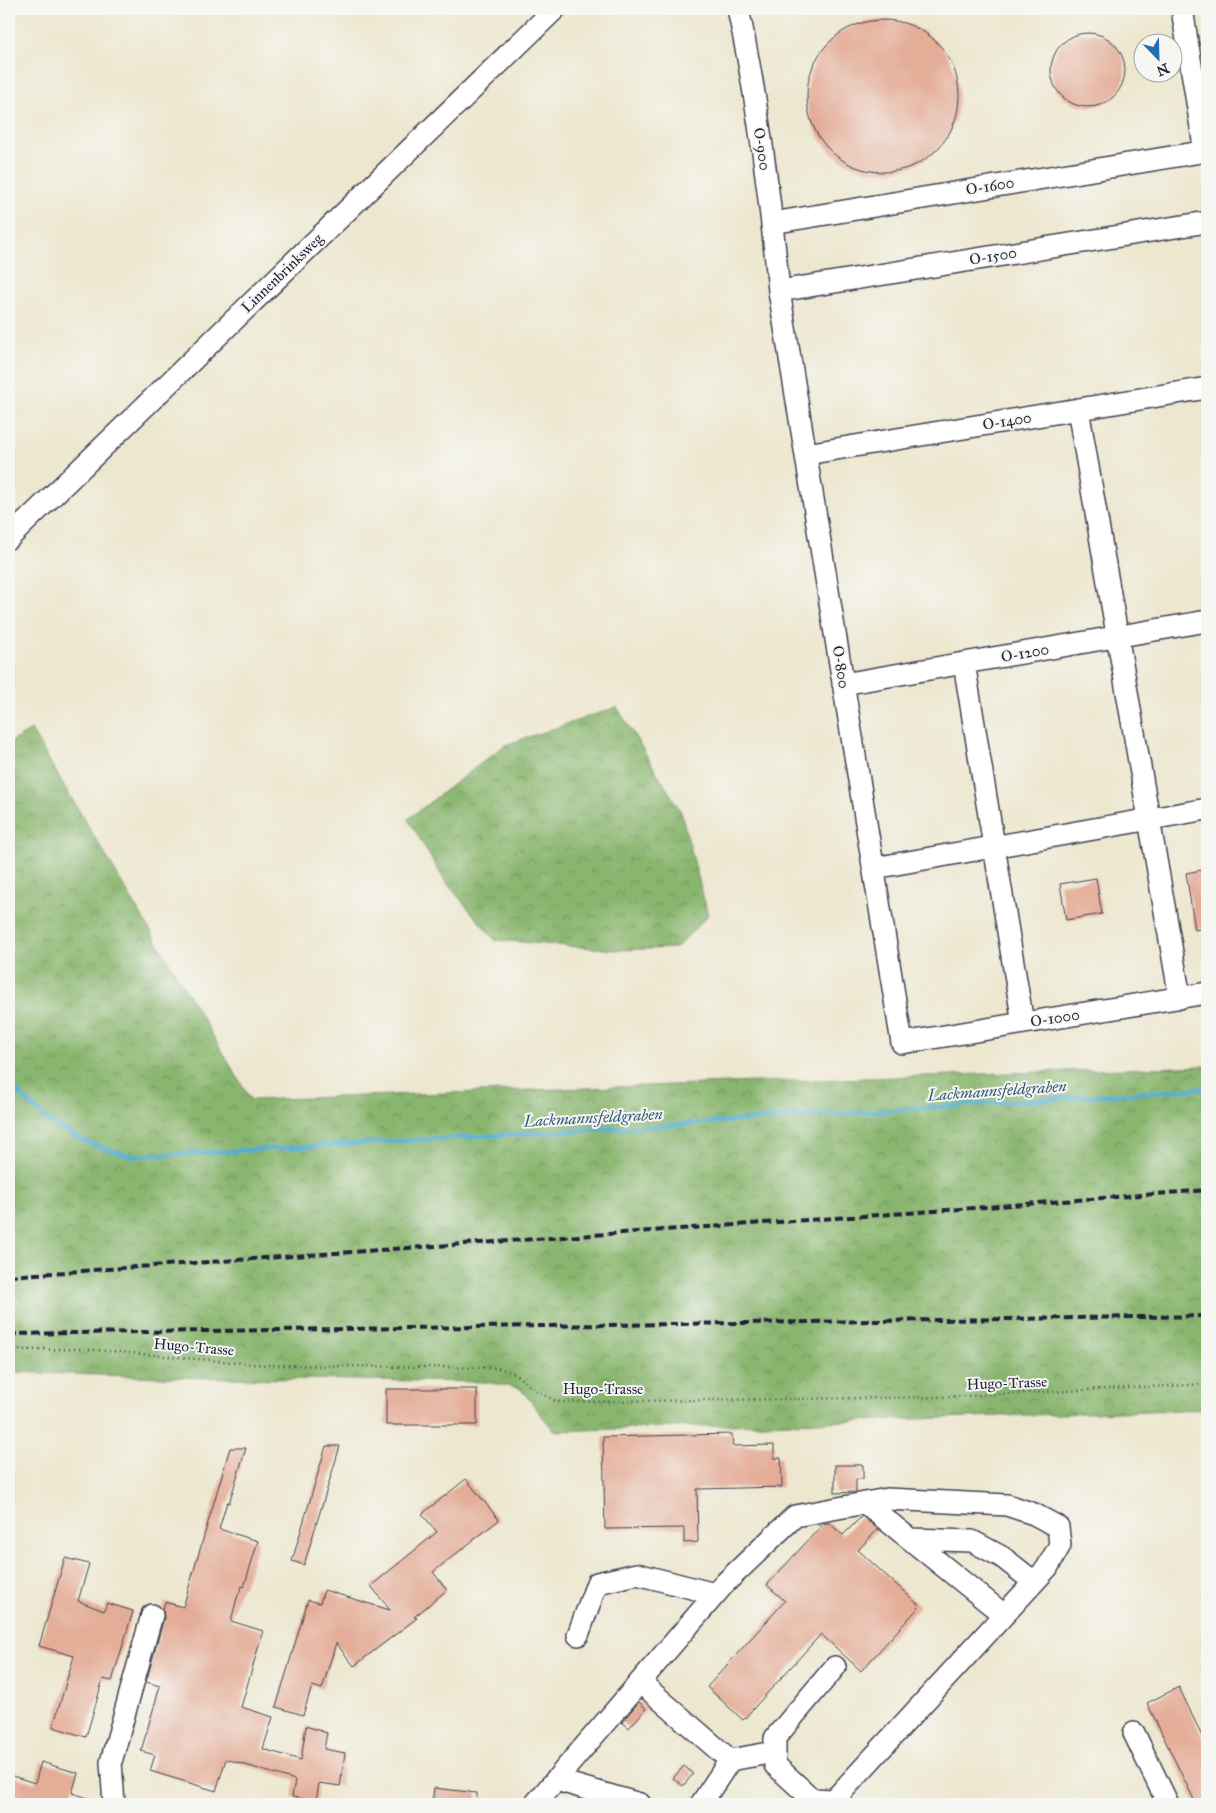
<svg xmlns="http://www.w3.org/2000/svg" width="1216" height="1813" font-family="'IM FELL Great Primer',serif">
<defs>
<pattern id="forest-crowns" width="20" height="18" patternUnits="userSpaceOnUse" patternTransform="scale(1.25)"><rect width="20" height="18" fill="#89b66e"/><path d="M2 6a3 3 0 1 1 6 0M12 15a3 3 0 1 1 6 0" fill="none" stroke="#70945c"/></pattern>
</defs>
<rect width="100%" height="100%" fill="#f6f6f2"/>
<filter id="ink" filterUnits="userSpaceOnUse"><feTurbulence type="fractalNoise" baseFrequency=".02" numOctaves="2"/><feDisplacementMap in="SourceGraphic" scale="10" xChannelSelector="R" yChannelSelector="G"/><feConvolveMatrix kernelMatrix="1 2 1 2 8 2 1 2 1" color-interpolation-filters="sRGB"/></filter>
<filter id="wash" filterUnits="userSpaceOnUse"><feTurbulence type="fractalNoise" baseFrequency=".0096" numOctaves="4" result="noise"/><feDisplacementMap in="SourceGraphic" scale="20" xChannelSelector="R" yChannelSelector="G"/><feGaussianBlur stdDeviation="1.12" result="paint"/><feColorMatrix in="noise" values="0 0 0 0 0 0 0 0 0 0 0 0 0 0 0 0 0 1.4 0 .05"/><feComposite in="paint" operator="in"/></filter>
<g filter="url(#wash)">
<rect width="100%" height="100%" fill="#ede7cf"/>
<path fill="url(#forest-crowns)" stroke="#566c54" d="M617,707L681,812L708,915L676,948L618,950L495,940L444,880L408,819L505,745Z
M31,730L251,1100L1207,1066V1409L554,1431L520,1388L485,1382L163,1377L9,1372V743Z"/>
<g fill="none" stroke-linecap="round" stroke-linejoin="round">
<path stroke="#52add0" stroke-width="4.5" d="M9,1077L19,1094L49,1122L91,1144L131,1156L199,1153L737,1121L1207,1088"/>
</g>
<g id="blocks">
<path fill="#e4ad98" d="M807 96a76 76 0 1 1 152 0a76 76 0 1 1-152 0Z
M1051 70a37 37 0 1 1 74 0a37 37 0 1 1-74 0Z
M1207,869V927L1195,930L1186,873Z
M1096,878L1102,914L1066,920L1060,884Z
M386,1389H477V1425H386Z
M732,1434L733,1446L774,1445V1458H781L782,1487L697,1489L698,1542L684,1543V1528L605,1529L603,1437Z
M326,1446H340L304,1565L292,1561Z
M230,1448H246L229,1503L227,1502L219,1529L258,1541L244,1587L242,1586L237,1598L231,1621L263,1631L241,1707L273,1717L263,1749L301,1760L306,1726L327,1733L324,1749L345,1753L340,1786L319,1783L316,1801L292,1797L295,1780L226,1759L216,1791L150,1771L155,1755L141,1751L160,1686L146,1682L164,1618L163,1609L165,1602L183,1607Z
M835,1465H863V1479H856V1492L835,1493Z
M466,1479L499,1520L433,1572L447,1590L414,1617L417,1618L354,1666L336,1643L322,1689L312,1686L303,1715L276,1707L308,1600L320,1603L324,1590L390,1610L371,1586L437,1532L422,1514Z
M862,1516L878,1529L858,1550L920,1606L861,1671L821,1634L743,1720L707,1687L785,1601L767,1585L823,1524L829,1523L843,1535Z
M65,1558L89,1564L78,1601L104,1611L107,1603L133,1611L112,1681L103,1679L86,1737L53,1727L74,1656L39,1646Z
M1179,1687L1207,1747V1804H1196L1147,1703Z
M639,1702L646,1709L629,1728L622,1722Z
M41,1762L78,1773L72,1793L98,1801V1804H9V1775L35,1783Z
M684,1766L693,1774L683,1786L673,1778Z
M434,1788L477,1793V1804H432Z"/>
</g>
</g>
<g filter="url(#ink)">
<use href="#blocks" fill-opacity="0" stroke="#404051" stroke-width="1"/>
<g fill="none" stroke-linecap="round" stroke-linejoin="round">
<defs>
<path id="minor" d="M738,9C758,100 770,198 779,291L902,1043L1207,993
M1182,9L1205,152
M772,223L1207,151
M779,291L1207,222
M1078,409L1180,998
M806,454L1207,388
M9,538L555,9
M964,663L1023,1023
M843,684L1207,621
M874,868L1207,809
M865,1503L1004,1615
M910,1539L972,1541L1002,1557L1034,1582
M578,1635L597,1583L637,1574L715,1594
M640,1682L730,1760
M1134,1733L1168,1804
M556,1780L640,1804
M114,1804L111,1762L152,1615
M535,1804L725,1583L795,1516L887,1499L1007,1505L1034,1514L1058,1527L1060,1545L1047,1568L834,1800L812,1799L775,1765V1738L835,1667
M701,1804L730,1760L775,1752"/>
</defs>
<use href="#minor" stroke="#404051" stroke-width="24"/>
<path stroke="#404051" stroke-width="2.5" stroke-dasharray="1 4" stroke-linecap="butt" d="M9,1350L84,1349L266,1365L498,1368L514,1373L536,1391L558,1402L945,1397L1207,1384"/>
<use href="#minor" stroke="#fff" stroke-width="21"/>
<path stroke="#22223b" stroke-width="4" stroke-dasharray="8 4" stroke-linecap="butt" d="M9,1276L921,1212L1207,1190
M9,1334L1207,1316"/>
</g>
</g>
<g text-anchor="middle" stroke-width="4" stroke-linejoin="round" paint-order="stroke">
<g font-size="15" fill="#22223b" stroke="#f6f6f2">
<text transform="translate(762 149) rotate(81)" y="5">O-900</text>
<text transform="translate(990 186) rotate(-9)" y="5">O-1600</text>
<text transform="translate(993 256) rotate(-9)" y="5">O-1500</text>
<text transform="translate(282 273) rotate(-44)" y="5">Linnenbrinksweg</text>
<text transform="translate(1007 421) rotate(-9)" y="5">O-1400</text>
<text transform="translate(1025 653) rotate(-10)" y="5">O-1200</text>
<text transform="translate(841 667) rotate(81)" y="5">O-800</text>
<text transform="translate(1055 1018) rotate(-9)" y="5">O-1000</text>
<text transform="translate(194 1347) rotate(5)" y="5">Hugo-Trasse</text>
<text transform="translate(1007 1383) rotate(-2)" y="5">Hugo-Trasse</text>
<text x="603" y="1394">Hugo-Trasse</text>
</g>
<g font-size="16" font-style="italic" fill="#355a77" stroke="#f6f6f2">
<text transform="translate(997 1090) rotate(-4)" y="6">Lackmannsfeldgraben</text>
<text transform="translate(593 1117) rotate(-3)" y="6">Lackmannsfeldgraben</text>
</g>
</g>
<rect width="1216" height="1813" fill="none" stroke="#f6f6f2" stroke-width="30"/>
<g transform="translate(1158 58) rotate(157)"><circle r="24" fill="#f6f6f2" stroke="#a1a1a9"/>
<path d="M0-4L9 19L0 12L-9 19Z" fill="#1f6fb2"/>
<text y="-8" font-size="14" font-weight="bold" text-anchor="middle" fill="#22223b">N</text>
</g>
</svg>
